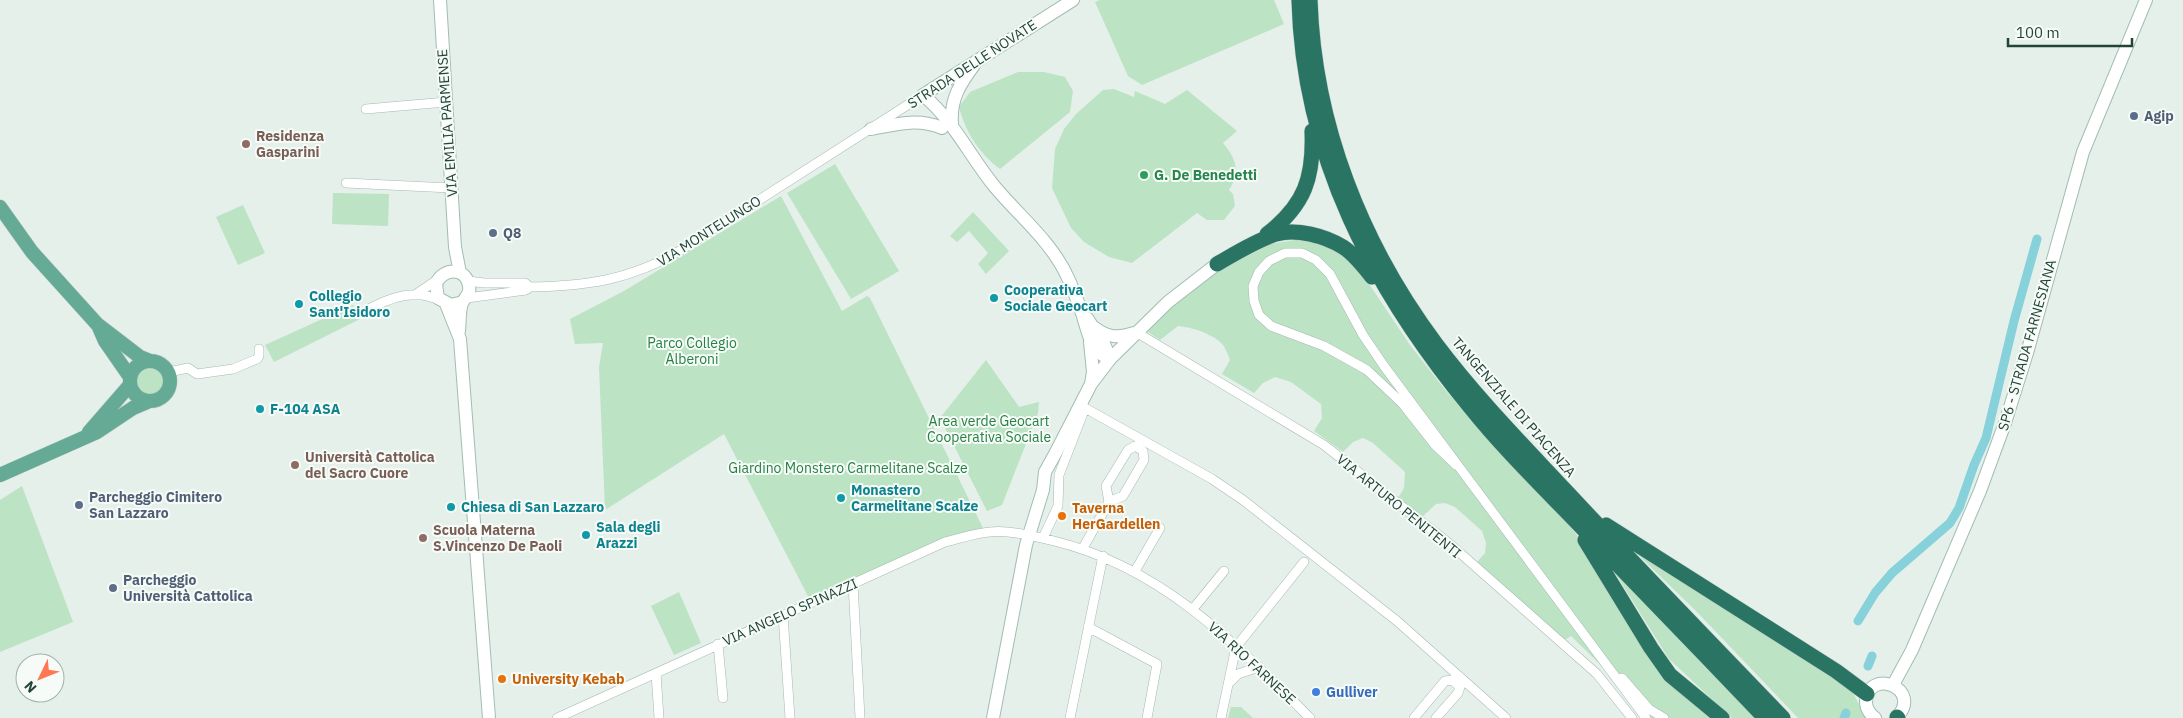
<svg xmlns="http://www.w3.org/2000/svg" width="2183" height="718" font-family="'IBM Plex Sans',sans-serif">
<rect width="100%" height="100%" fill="#e5f0ea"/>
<path fill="#bbe3c4" d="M1100,0H1274L1284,24L1142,85L1128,76L1095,2Z
M1018,72H1044L1065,77L1073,91L1070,112L1000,169C979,154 965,131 959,107L970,92Z
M1114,89L1134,97L1135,91L1165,104L1187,90L1237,131L1223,143C1236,158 1241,172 1229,190L1233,194L1235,206L1224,220H1207L1197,213L1132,263L1109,257L1084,242L1071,228L1052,188L1055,149L1064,129L1076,114L1103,90Z
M835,164L899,271L851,299L787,193Z
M333,193L389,194L388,226L332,224Z
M781,196L842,311L867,296L870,298L983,528L809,598L724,434L605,510L599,367L603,343L575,344L570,319L624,291Z
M243,205L265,253L238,265L216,217Z
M973,212L1009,251L986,274L978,264L988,253L969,231L957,242L950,236Z
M1302,239L1323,244L1345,257L1365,278L1410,345L1446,391L1567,523L1601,565L1620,611L1720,718H1645L1621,685L1571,636L1565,640L1477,562L1485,553L1486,543L1482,531L1455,507L1445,503L1436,504L1422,517L1398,498L1404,488L1405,472L1373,443L1363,438L1353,442L1343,452L1314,431L1322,418L1321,404L1291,382L1275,377L1263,383L1254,393L1222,374L1230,360C1228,355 1226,349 1223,345C1214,334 1191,327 1178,326L1160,340L1148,332L1147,328L1184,296L1215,273L1270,244Z
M353,305L360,319L274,362L265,345Z
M986,360L1019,407L1039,402L1038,413L1002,505L987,511L940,418Z
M136 381a14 14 0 1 1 28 0a14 14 0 1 1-28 0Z
M22,486L73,622L0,652V500Z
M1625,542L1850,687L1866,718H1798L1697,612Z
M1605,557L1759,718H1732L1669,659Z
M679,592L701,643L674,655L651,606Z
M1231,707H1241L1253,718H1228Z"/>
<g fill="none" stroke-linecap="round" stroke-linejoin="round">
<path stroke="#87d1da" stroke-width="9" d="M1858,621L1875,593L1892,573L1950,523L1959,508L1974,465L1986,438L2014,321L2037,239
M1868,666L1872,656
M1844,718L1846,713"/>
<defs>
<path id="street" d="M366,109L446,102
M346,183L451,188
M468,281L484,283H525L530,287
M415,295L437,280
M467,298L526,290L530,287C587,286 631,280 681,250L923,95
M371,308C393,296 418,289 441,301
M1136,332L1324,445L1451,545L1597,674L1632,718
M169,372L188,368L197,374L233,369L257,359L259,356V349
M1456,465L1435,445L1402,403L1367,370L1324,346L1271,326L1259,315L1254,301L1253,286L1259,272L1269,261L1285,253H1302L1316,260L1330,274L1363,335L1384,366L1646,718
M1043,538L1058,506L1059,475L1085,408L1212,479L1243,500L1397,621L1506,718
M1083,548L1109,502L1123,496L1144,460L1143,451L1135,446L1128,450L1106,486L1109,502
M1135,571L1160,528L1154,525
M853,583L860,718
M1192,610L1224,571
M783,615L790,718
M1088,627L1157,664L1147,718
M718,644L723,698
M656,673L659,718
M1622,678L1649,709L1664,718
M1230,682L1238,674L1259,667
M557,718L945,542C959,539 975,533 990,532C1010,530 1034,536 1054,541C1161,567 1234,642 1310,718
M1070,718L1103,556
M1221,718L1236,647L1304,562
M1414,718L1445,681L1452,680L1460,687L1458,693L1436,718"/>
<path id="secondary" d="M440,0L455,247L460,273
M923,95C954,121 969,155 995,187C1020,217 1052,242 1068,278C1073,289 1078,302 1082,313C1088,332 1090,351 1110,359
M923,95L1073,0
M952,124C950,99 960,84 974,65
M871,129C896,124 918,118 942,128
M446,304L460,339L489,718
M1087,318L1105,346L1110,359
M1095,328C1108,338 1119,338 1134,333
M459,331C460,322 459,312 462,303C465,297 471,294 469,286C466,266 442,268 436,284L438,298L451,305L463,302
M1090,342L1093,372L1091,384
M1893,685L1912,650L1980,491L2005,423L2027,353L2083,152L2146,0
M993,718L1026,545L1043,490L1045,472L1055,454L1091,384L1110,359L1168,302L1217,264
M1875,718C1870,714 1866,709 1866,702C1868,666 1925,689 1896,718"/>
<path id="primary" d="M0,207L32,252L97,324L140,357L150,361
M98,325L105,341L130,377
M130 381a20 20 0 1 1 40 0a20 20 0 1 1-40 0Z
M89,432L129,386
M0,475L97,432L133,408L147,402"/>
<path id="highway" d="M1299,0C1303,156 1373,289 1470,407C1506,452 1548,492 1587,533C1647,595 1706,656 1765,718
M1310,0C1314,125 1362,245 1436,344C1475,396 1521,443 1565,490C1637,567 1710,642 1783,718
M1267,234C1305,205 1314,177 1312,131
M1217,264C1236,253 1255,241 1276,234C1296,228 1325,236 1343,247C1354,254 1364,267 1372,277
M1606,525L1836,671L1867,694
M1585,540L1651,648L1670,675L1722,718
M1897,717L1898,718"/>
</defs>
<use href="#street" stroke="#a6b9b1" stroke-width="10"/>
<use href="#secondary" stroke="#a1bdb2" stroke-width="14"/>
<use href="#primary" stroke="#c1cbc8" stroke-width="15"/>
<use href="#highway" stroke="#c1cbc8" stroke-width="16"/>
<use href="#street" stroke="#fff" stroke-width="9"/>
<use href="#secondary" stroke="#fff" stroke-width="12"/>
<use href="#primary" stroke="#64aa95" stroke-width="14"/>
<use href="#highway" stroke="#297462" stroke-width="15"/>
</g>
<g fill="#5c6f8a" stroke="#f6fbf8" stroke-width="2">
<circle cx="2134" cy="116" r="5"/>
<circle cx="493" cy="233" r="5"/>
<circle cx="79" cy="505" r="5"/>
<circle cx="113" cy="588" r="5"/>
</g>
<g fill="#8d6e63" stroke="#f6fbf8" stroke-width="2">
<circle cx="246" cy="144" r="5"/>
<circle cx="295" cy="465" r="5"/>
<circle cx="423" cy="538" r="5"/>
</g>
<circle fill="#2e9e5b" stroke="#f6fbf8" stroke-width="2" cx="1144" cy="175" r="5"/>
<g fill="#0f9aa8" stroke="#f6fbf8" stroke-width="2">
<circle cx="994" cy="298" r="5"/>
<circle cx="299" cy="304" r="5"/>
<circle cx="260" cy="409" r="5"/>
<circle cx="841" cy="498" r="5"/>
<circle cx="451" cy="507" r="5"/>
<circle cx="586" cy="535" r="5"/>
</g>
<g fill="#e8710a" stroke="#f6fbf8" stroke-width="2">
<circle cx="1062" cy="516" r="5"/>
<circle cx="502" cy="679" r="5"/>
</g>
<circle fill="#3f7fe0" stroke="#f6fbf8" stroke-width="2" cx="1316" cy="692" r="5"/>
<g text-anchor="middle" stroke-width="4" stroke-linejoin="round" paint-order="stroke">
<g font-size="14" fill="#214439" stroke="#f6fbf8">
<text transform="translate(972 64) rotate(-33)" y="5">STRADA DELLE NOVATE</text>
<text transform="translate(447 123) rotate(-94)" y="5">VIA EMILIA PARMENSE</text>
<text transform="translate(709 231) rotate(-32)" y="5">VIA MONTELUNGO</text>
<text transform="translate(2027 345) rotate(-74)" y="5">SP6 - STRADA FARNESIANA</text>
<text transform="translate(1514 407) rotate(49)" y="5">TANGENZIALE DI PIACENZA</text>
<text transform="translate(1399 506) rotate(39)" y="5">VIA ARTURO PENITENTI</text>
<text transform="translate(790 612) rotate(-24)" y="5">VIA ANGELO SPINAZZI</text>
<text transform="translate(1252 663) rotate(43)" y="5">VIA RIO FARNESE</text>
</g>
<g font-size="14" font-weight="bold" fill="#4e5e75" stroke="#f6fbf8" text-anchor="start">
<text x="2144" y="121">Agip</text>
<text x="503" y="238">Q8</text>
<text x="89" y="502">Parcheggio Cimitero<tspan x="89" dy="16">San Lazzaro</tspan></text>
<text x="123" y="585">Parcheggio<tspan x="123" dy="16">Università Cattolica</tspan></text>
</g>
<g font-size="14" font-weight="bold" fill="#785e54" stroke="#f6fbf8" text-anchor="start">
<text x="256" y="141">Residenza<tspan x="256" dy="16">Gasparini</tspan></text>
<text x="305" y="462">Università Cattolica<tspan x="305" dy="16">del Sacro Cuore</tspan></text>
<text x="433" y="535">Scuola Materna<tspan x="433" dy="16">S.Vincenzo De Paoli</tspan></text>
</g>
<g font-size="14" font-weight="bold" fill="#27864d" stroke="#f6fbf8" text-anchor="start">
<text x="1154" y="180">G. De Benedetti</text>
</g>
<g font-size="14" font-weight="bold" fill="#0d838f" stroke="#f6fbf8" text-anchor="start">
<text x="1004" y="295">Cooperativa<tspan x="1004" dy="16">Sociale Geocart</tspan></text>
<text x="309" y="301">Collegio<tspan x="309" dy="16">Sant'Isidoro</tspan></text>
<text x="270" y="414">F-104 ASA</text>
<text x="851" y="495">Monastero<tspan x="851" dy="16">Carmelitane Scalze</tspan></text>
<text x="461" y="512">Chiesa di San Lazzaro</text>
<text x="596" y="532">Sala degli<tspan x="596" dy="16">Arazzi</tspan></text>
</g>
<g font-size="14" fill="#268145" stroke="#f6fbf8">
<text x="692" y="348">Parco Collegio<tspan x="692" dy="16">Alberoni</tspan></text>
<text x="989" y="426">Area verde Geocart<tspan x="989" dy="16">Cooperativa Sociale</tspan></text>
<text x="848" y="473">Giardino Monstero Carmelitane Scalze</text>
</g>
<g font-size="14" font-weight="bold" fill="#c56008" stroke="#f6fbf8" text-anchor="start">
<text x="1072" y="513">Taverna<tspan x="1072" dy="16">HerGardellen</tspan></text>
<text x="512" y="684">University Kebab</text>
</g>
<g font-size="14" font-weight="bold" fill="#366cbe" stroke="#f6fbf8" text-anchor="start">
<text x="1326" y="697">Gulliver</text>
</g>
</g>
<g transform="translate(40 678) rotate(227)"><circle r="24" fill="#f6fbf8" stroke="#a1b2ac"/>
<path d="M0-4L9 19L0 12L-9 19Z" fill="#ff7753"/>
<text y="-8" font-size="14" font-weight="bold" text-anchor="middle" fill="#214439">N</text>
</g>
<path d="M2008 38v8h124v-8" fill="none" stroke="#214439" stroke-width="2.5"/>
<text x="2016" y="38" font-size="15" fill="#214439" stroke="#f6fbf8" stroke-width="4" paint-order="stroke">100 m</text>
</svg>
